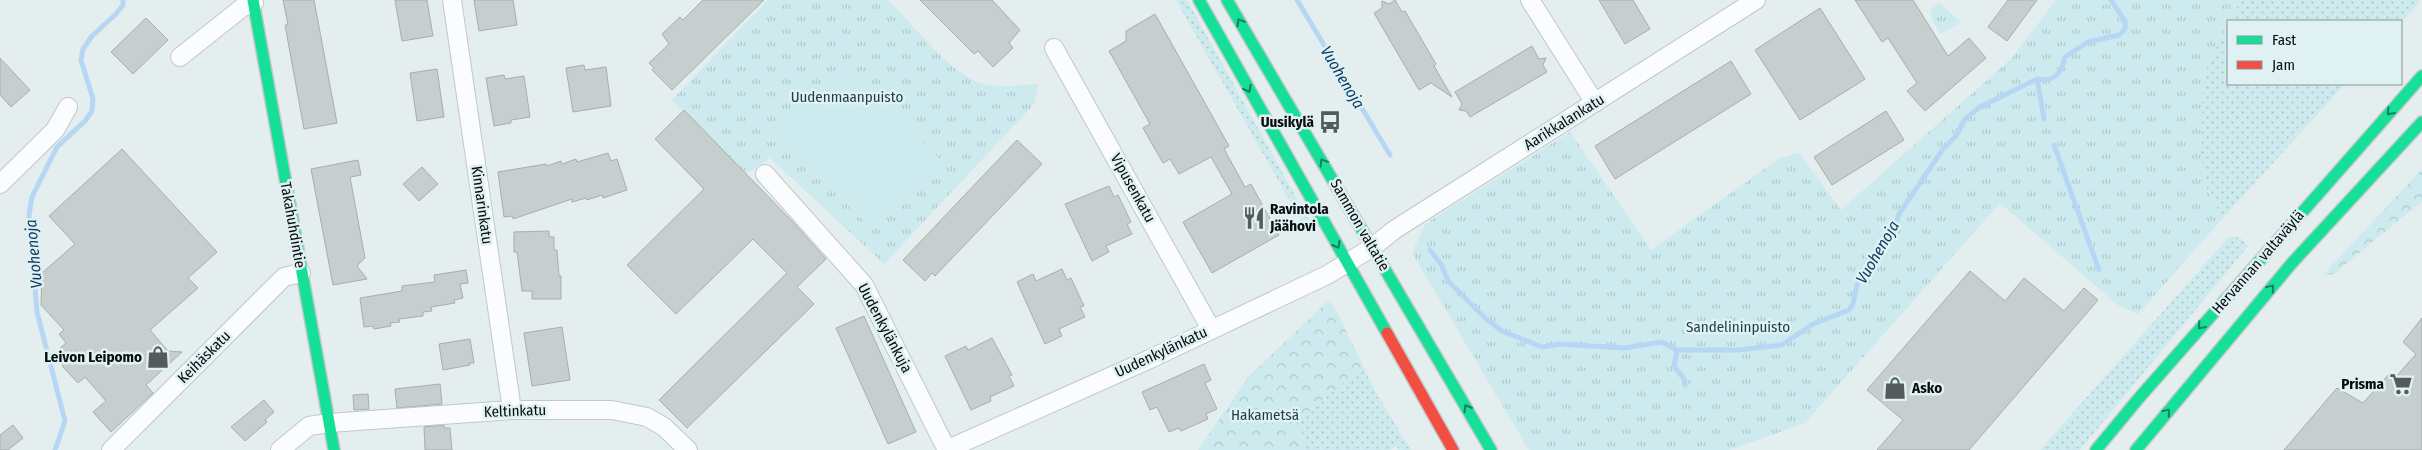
<svg xmlns="http://www.w3.org/2000/svg" width="2422" height="450" font-family="'Fira Sans Condensed',sans-serif">
<defs>
<pattern id="grass-dots" width="8" height="8" patternUnits="userSpaceOnUse" patternTransform="scale(1.25)"><rect width="8" height="8" fill="#cdeaee"/><path d="M2 2h.1M6 6h.1" fill="none" stroke="#afc8cb" stroke-width="1.8" stroke-linecap="round"/></pattern>
<pattern id="forest-crowns" width="20" height="18" patternUnits="userSpaceOnUse" patternTransform="scale(1.25)"><rect width="20" height="18" fill="#cdeaee"/><path d="M2 6a3 3 0 1 1 6 0M12 15a3 3 0 1 1 6 0" fill="none" stroke="#afc8cb"/></pattern>
<pattern id="park-tufts" width="24" height="20" patternUnits="userSpaceOnUse" patternTransform="scale(1.25)"><rect width="24" height="20" fill="#cdeaee"/><path d="M3 7l-1-3M5 7V3M7 7l1-3M15 17l-1-3M17 17v-4M19 17l1-3" fill="none" stroke="#afc8cb"/></pattern>
</defs>
<rect width="100%" height="100%" fill="#e4eeef"/>
<path fill="url(#grass-dots)" d="M1176,0H1187L1313,228L1307,229L1304,226Z
M2241,0H2421L2401,23L2229,21Z
M2228,23V84H2345L2223,218L2207,189L2201,153L2203,83L2216,45Z
M2234,236L2242,239L2248,246L2080,450H2040L2228,238Z
M1363,366L1375,391L1411,450H1398L1397,446L1389,450H1305L1300,419Z"/>
<path fill="url(#forest-crowns)" d="M2422,169V201L2334,274L2323,275Z
M1328,301L1335,308L1363,366L1300,419L1305,450H1198L1248,377Z"/>
<path fill="url(#park-tufts)" d="M768,0H888C912,23 950,73 980,83C998,89 1020,85 1038,84L1035,103L884,264L770,158L746,174L672,100Z
M2056,0H2241L2216,45L2203,83L2201,153L2207,189L2223,218L2138,314L2119,306L2000,203L1805,423L1729,450H1529L1412,253L1425,224L1570,132L1651,250L1780,158L1799,153L1841,210L2012,58Z
M1939,3L1961,22L1941,34L1932,20L1931,9Z"/>
<path fill="#cdeaee" d="M844,61L941,160L871,228L774,131Z"/>
<g fill="none" stroke-linecap="round" stroke-linejoin="round">
<path stroke="#b6d7f3" stroke-width="5" d="M1297,0L1390,155
M2037,79L2044,119
M2054,145L2099,270
M1430,250L1441,264L1448,281L1485,318L1502,331L1542,347L1559,344L1624,348L1662,342L1677,350H1738L1782,345L1813,324L1849,310L1853,304L1858,281L1895,227L1899,214L1943,149L1956,136L1965,119L1980,107L2037,79C2055,82 2061,74 2065,57L2088,42L2119,35L2125,29V21L2111,0
M1677,350L1674,366L1684,379L1685,385
M55,450L65,421L37,312L29,215L32,197L57,147L85,121L92,111L93,99L81,60L83,49L92,36L116,14L123,5V0"/>
</g>
<path fill="#c6cece" stroke="#a6aeae" d="M283,0H314L337,123L304,129L285,25H288Z
M395,0H427L433,36L402,41Z
M474,0H513L517,25L479,31Z
M703,0H764L672,90L652,70L654,68L649,63L669,44L662,34L680,17L683,20Z
M920,0H992L1020,30L1009,43L1013,48L993,67L978,51L974,54Z
M1395,0L1402,12L1405,11L1436,64L1434,66L1452,97L1431,83L1419,90L1374,13L1382,8V1L1389,4Z
M1599,0H1633L1650,29L1625,44Z
M1855,0H1913L1948,56L1969,38L1986,58L1925,111L1907,91L1917,83L1888,38L1882,42Z
M2008,0H2037L2007,41L1988,27Z
M1820,8L1865,79L1800,120L1755,50Z
M1155,14L1229,146L1224,149L1245,187L1251,184L1279,235L1212,273L1183,222L1232,194L1211,157L1179,174L1170,159L1163,163L1143,128L1150,124L1109,51L1126,41V31Z
M146,18L168,40L133,74L111,52Z
M1532,46L1539,59L1546,58L1543,65L1547,72L1470,117L1466,111L1459,110L1462,104L1455,92Z
M0,58L30,90L11,107L0,95Z
M1731,61L1751,94L1615,179L1595,146Z
M584,65L585,70L606,67L611,106L573,112L566,68Z
M437,69L444,117L417,121L410,73Z
M504,75L505,79L524,76L530,117L511,120V123L494,126L486,78Z
M684,110L791,220L826,259L797,287L814,304L687,428L659,400L787,273L753,239L676,314L627,265L704,189L655,139Z
M1886,111L1904,140L1832,185L1814,157Z
M1017,140L1042,164L935,276L932,273L925,281L903,260Z
M122,149L217,252L188,278L198,288L150,330L168,351L182,352L146,385L153,393L111,432L93,412L106,401L85,377L78,383L63,367L59,349L66,343L59,334L64,330L41,305L42,273L75,244L49,216Z
M608,153L611,161L617,159L627,190L603,198L602,195L587,200L586,198L572,202V199L513,219V216L504,217L498,172L546,164L547,166L561,161L562,164L576,159L577,162Z
M358,160L361,175L350,177L365,258L357,266L367,279L333,285L311,169Z
M422,167L438,184L419,201L403,184Z
M1109,186L1114,197L1118,195L1131,222L1127,224L1132,234L1106,246L1109,252L1092,261L1065,204Z
M549,231V237H554V250H557L559,276H561V299H532V291H522L517,252H514V232Z
M1062,269L1067,280L1071,278L1084,306L1080,307L1085,317L1059,329L1062,336L1045,344L1017,282L1033,274L1036,281Z
M466,270L468,283L460,284L463,298L454,300L455,303L431,307L432,311L423,312V316L399,319L400,322L390,323L391,326L374,329L373,326L364,327L360,298L402,291V286L435,282L434,275Z
M1970,271L2005,301L2024,278L2064,311L2084,288L2098,300L1969,450H1877L1903,420L1867,390Z
M864,316L916,432L888,444L836,328Z
M2422,318V450H2284L2337,388L2363,403L2389,374L2394,379L2416,354L2403,342Z
M562,327L570,380L532,386L524,333Z
M992,338L1012,375L1009,376L1014,386L990,397L991,401L971,410L945,356L966,346L968,350Z
M470,339L474,363H469L470,365L443,370L439,344Z
M1204,364L1211,380L1205,383L1217,409L1206,414L1208,419L1181,431L1179,428L1169,432L1157,407L1150,410L1142,392Z
M440,384L442,404L397,408L395,389Z
M368,394L369,409L354,410L353,395Z
M264,400L274,412L265,420L267,422L245,441L231,427Z
M13,425L23,438L8,450H0V435Z
M444,425V428H450L452,450H425L424,427Z"/>
<g fill="none" stroke-linecap="round" stroke-linejoin="round">
<defs>
<path id="street" d="M452,0L512,410
M1530,0L1595,103
M1054,48L1211,329
M180,57L243,7L254,3
M765,174L864,285L947,450
M0,184L55,130L68,107
M111,450L284,277L301,273
M280,450L309,426L329,423L512,410H612L647,417L664,427L688,450
M946,450L1150,359L1327,275L1373,247L1394,230L1756,0"/>
<path id="fast" d="M253,0L334,450
M1199,0L1387,333
M1227,0L1491,450
M2096,450L2139,398L2422,76
M2136,450L2292,263L2422,122"/>
<path id="jam" d="M1387,333L1453,450"/>
</defs>
<use href="#street" stroke="#c0c8c9" stroke-width="20"/>
<use href="#fast" stroke="#c0c8c9" stroke-width="14"/>
<use href="#jam" stroke="#c0c8c9" stroke-width="14"/>
<use href="#street" stroke="#fbfcfd" stroke-width="18"/>
<use href="#fast" stroke="#16e098" stroke-width="11"/>
<use href="#jam" stroke="#f24e42" stroke-width="11"/>
</g>
<defs><path id="oneway-chevron" d="M-2-3.5L2.5 0L-2 3.5" fill="none" stroke-width="1.6" stroke-linecap="round" stroke-linejoin="round" transform="scale(1.25)"/></defs>
<g stroke="#0f8159">
<use href="#oneway-chevron" transform="translate(1240 22) rotate(-121)"/>
<use href="#oneway-chevron" transform="translate(1248 89) rotate(61)"/>
<use href="#oneway-chevron" transform="translate(2390 112) rotate(132)"/>
<use href="#oneway-chevron" transform="translate(1323 162) rotate(-121)"/>
<use href="#oneway-chevron" transform="translate(1337 245) rotate(60)"/>
<use href="#oneway-chevron" transform="translate(2271 288) rotate(-50)"/>
<use href="#oneway-chevron" transform="translate(2201 326) rotate(131)"/>
<use href="#oneway-chevron" transform="translate(1467 408) rotate(-120)"/>
<use href="#oneway-chevron" transform="translate(2167 412) rotate(-50)"/>
</g>
<defs>
<symbol id="bus-bare" viewBox="-9 -9 18 18"><path d="M-5-6H5V4H4V6H2V4H-2V6H-4V4H-5ZM-3.5-4V0h7V-4ZM-3.5 1.2v1.5H-2V1.2ZM2 1.2v1.5H3.5V1.2Z" fill="#545b5c" stroke="#e0f1f3" stroke-width="2.5" paint-order="stroke"/></symbol>
<symbol id="restaurant-bare" viewBox="-9 -9 18 18"><path d="M-5-6h1v4h1v-4h1v4h1v-4h1v5L-1.5 .5V6h-2V.5L-5-1ZM5-6V6H3V1.5H1.5Q1.5-4 5-6Z" fill="#545b5c" stroke="#e0f1f3" stroke-width="2.5" paint-order="stroke"/></symbol>
<symbol id="shop-bare" viewBox="-9 -9 18 18"><path d="M-5-2.5h2.3a2.7 3.5 0 0 1 5.4 0H5L5.5 6h-11ZM-1.5-2.5h3a1.5 2.3 0 0 0-3 0Z" fill="#545b5c" stroke="#e0f1f3" stroke-width="2.5" paint-order="stroke"/></symbol>
<symbol id="supermarket-bare" viewBox="-9 -9 18 18"><path d="M-6-5.5h2.5l.6 2H6L4.5 2H-2.5L-4.4-4H-6ZM-1.5 3.2a1.3 1.3 0 1 0 .1 0ZM3 3.2a1.3 1.3 0 1 0 .1 0Z" fill="#545b5c" stroke="#e0f1f3" stroke-width="2.5" paint-order="stroke"/></symbol>
</defs>
<g fill-rule="evenodd">
<use href="#bus-bare" x="1314" y="106" width="32" height="32"/>
<use href="#restaurant-bare" x="1238" y="202" width="32" height="32"/>
<use href="#shop-bare" x="142" y="341" width="32" height="32"/>
<use href="#supermarket-bare" x="2385" y="368" width="32" height="32"/>
<use href="#shop-bare" x="1879" y="372" width="32" height="32"/>
</g>
<g text-anchor="middle" stroke-width="5" stroke-linejoin="round" paint-order="stroke">
<g font-size="15" fill="#1d3f44" stroke="#e0f1f3">
<text x="847" y="102">Uudenmaanpuisto</text>
<text x="1738" y="332">Sandelininpuisto</text>
<text x="1265" y="420">Hakametsä</text>
</g>
<g font-size="15" font-weight="bold" fill="#070c0d" stroke="#e0f1f3" text-anchor="end">
<text x="1314" y="127">Uusikylä</text>
<text x="1270" y="214" text-anchor="start">Ravintola<tspan x="1270" dy="17">Jäähovi</tspan></text>
<text x="142" y="362">Leivon Leipomo</text>
<text x="2384" y="389">Prisma</text>
<text x="1912" y="393" text-anchor="start">Asko</text>
</g>
<g font-size="15" fill="#070c0d" stroke="#e0f1f3">
<text transform="translate(1564 122) rotate(-32)" y="5">Aarikkalankatu</text>
<text transform="translate(1133 188) rotate(61)" y="5">Vipusenkatu</text>
<text transform="translate(482 205) rotate(82)" y="5">Kinnarinkatu</text>
<text transform="translate(293 225) rotate(80)" y="5">Takahuhdintie</text>
<text transform="translate(1360 225) rotate(60)" y="5">Sammon valtatie</text>
<text transform="translate(2258 262) rotate(-49)" y="5">Hervannan valtaväylä</text>
<text transform="translate(885 328) rotate(62)" y="5">Uudenkylänkuja</text>
<text transform="translate(1161 352) rotate(-25)" y="5">Uudenkylänkatu</text>
<text transform="translate(204 357) rotate(-45)" y="5">Keihäskatu</text>
<text transform="translate(515 411) rotate(-2)" y="5">Keltinkatu</text>
</g>
<g font-size="16" font-style="italic" fill="#103d63" stroke="#e0f1f3">
<text transform="translate(1343 77) rotate(59)" y="6">Vuohenoja</text>
<text transform="translate(1877 252) rotate(-60)" y="6">Vuohenoja</text>
<text transform="translate(33 254) rotate(-95)" y="6">Vuohenoja</text>
</g>
</g>
<rect x="2227" y="20" width="175" height="65" fill="#e0f1f3" stroke="#899597"/>
<rect x="2237" y="36" width="25" height="8" fill="#16e098" stroke="#899597"/>
<text x="2272" y="45" font-size="15" fill="#070c0d">Fast</text>
<rect x="2237" y="61" width="25" height="8" fill="#f24e42" stroke="#899597"/>
<text x="2272" y="70" font-size="15" fill="#070c0d">Jam</text>
</svg>
